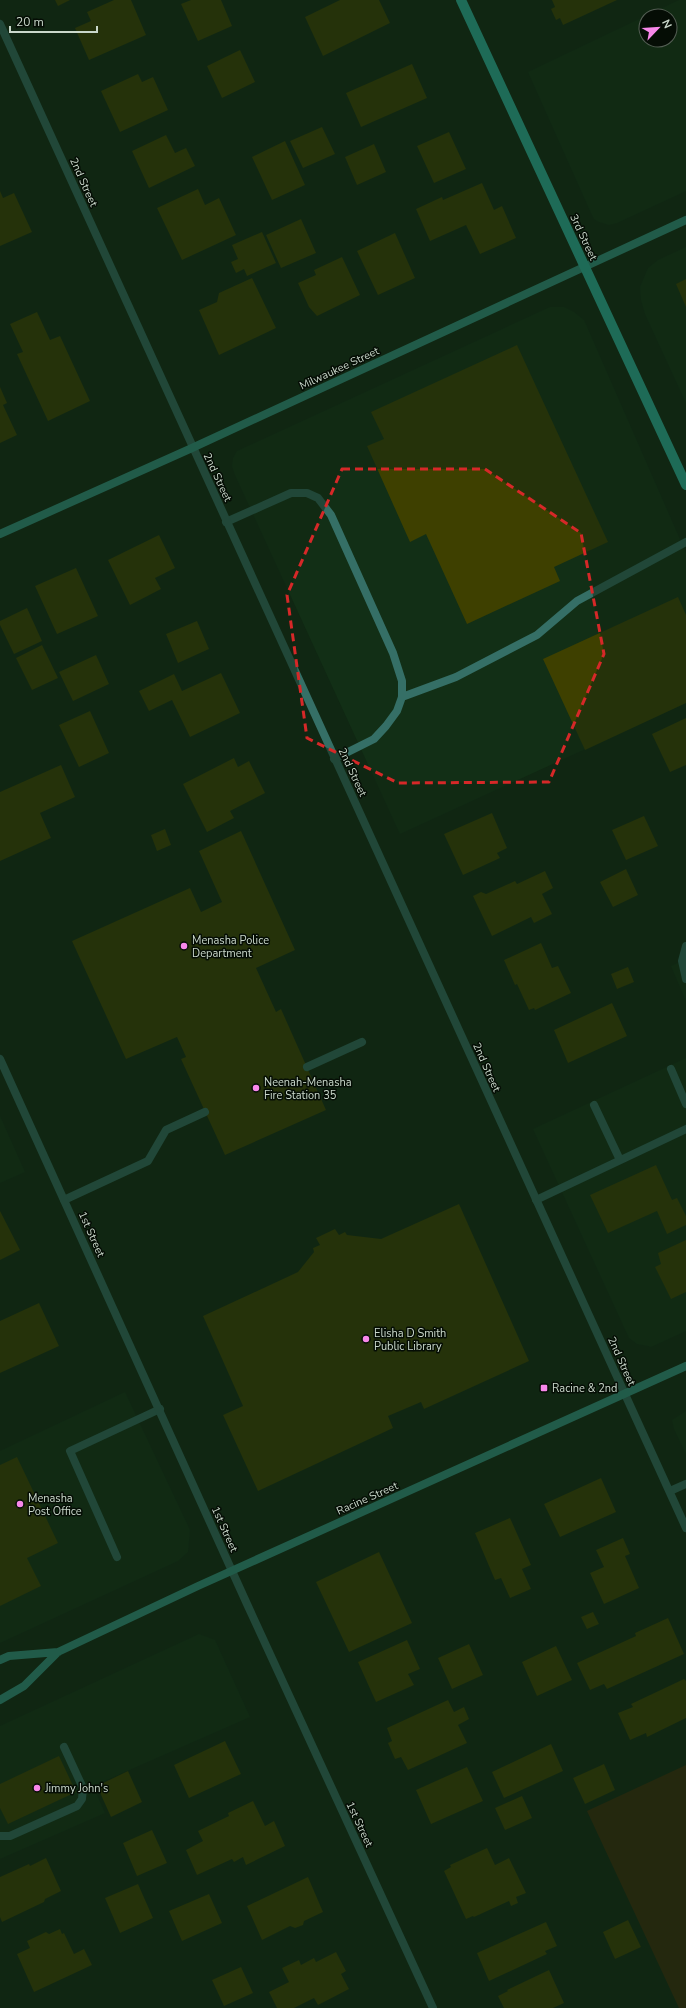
<svg xmlns="http://www.w3.org/2000/svg" width="686" height="2008" font-family="'Nunito Sans',sans-serif">
<rect width="100%" height="100%" fill="#102713"/>
<path fill="#122f16" fill-rule="evenodd" d="M679,0H686V191L617,223L609,225L599,222L594,219L591,213L528,72ZM646,16H670V40H646Z
M686,247V403L645,314L641,300L640,287L648,268L658,260Z
M550,307H564L574,312L584,320L686,553V703L400,834L235,475L232,466L233,458L237,451Z
M686,959V1001L671,966Z
M686,1058V1331L651,1347L648,1346L637,1344L629,1338L533,1129Z
M0,1116L25,1172L0,1183Z
M125,1392L190,1530L188,1552L178,1561L0,1643V1451Z
M686,1411V1454L674,1429L672,1420Z
M199,1634L215,1640L250,1717L93,1786L105,1813L0,1859V1726Z"/>
<path fill="#3d2a0b" d="M686,1765V2008H679L587,1811Z"/>
<path fill="#3e4000" d="M55,0H70L58,6Z
M114,0H131L146,35L89,60L75,28L91,21L87,12Z
M191,0H221L232,26L198,41L181,4Z
M340,0H379L390,23L323,56L305,17Z
M552,0H617L563,25L560,18L556,20L551,9L555,7Z
M240,50L255,82L222,98L207,66Z
M412,64L427,98L361,127L346,93Z
M138,74L142,82L153,77L168,110L120,132L101,91Z
M322,127L335,154L303,168L290,141Z
M449,132L466,169L434,183L417,146Z
M166,135L175,153L186,148L195,166L149,188L132,151Z
M285,141L305,185L272,200L252,157Z
M374,144L386,172L357,185L345,157Z
M482,183L494,210L502,206L516,238L480,254L466,225L430,241L416,209L442,197L443,200Z
M198,189L205,205L219,198L236,235L182,260L157,208Z
M0,191L3,198L14,193L32,232L0,246Z
M301,219L316,253L281,268L266,235Z
M262,232L276,263L247,276L244,269L236,273L231,262L238,259L232,245Z
M395,233L415,278L378,295L357,251Z
M342,257L360,295L317,316L309,307L298,283L316,275L314,270Z
M252,278L276,328L219,355L199,310L217,302L219,293Z
M686,279V307L676,284Z
M37,312L50,340L60,336L90,401L48,421L17,354L23,352L10,324Z
M517,345L608,542L554,567L560,581L467,624L426,534L410,542L367,446L384,439L371,412Z
M0,387L7,403L3,405L17,435L0,443Z
M159,535L175,568L155,578L161,589L130,605L108,560Z
M76,568L98,616L57,634L35,586Z
M678,597L686,615V703L585,750L543,659Z
M27,608L42,641L14,654L0,625V621Z
M197,621L209,649L178,663L166,634Z
M42,645L58,678L32,690L16,658Z
M96,655L109,684L73,701L59,672Z
M221,673L240,713L190,737L172,700L149,711L139,691L174,674L182,691Z
M90,711L109,753L79,767L59,725Z
M686,718V765L670,772L652,734Z
M234,758L238,767L249,761L265,793L230,811L234,818L207,832L183,784Z
M61,765L75,797L40,813L51,838L0,861V792Z
M492,813L507,848L497,853L500,858L463,875L444,834Z
M644,816L658,846L626,860L612,830Z
M165,829L171,845L157,851L151,835Z
M241,831L295,950L256,968L276,1012L281,1009L326,1110L225,1155L181,1059L186,1057L177,1037L126,1059L72,941L190,888L201,912L222,902L199,851Z
M626,869L638,895L613,907L600,882Z
M545,871L553,888L542,894L552,914L534,923L531,917L492,936L473,896L481,892L486,894L515,881L517,884Z
M541,943L552,968L558,966L571,993L535,1010L534,1008L529,1010L517,984L515,985L504,960Z
M628,967L634,982L617,989L611,974Z
M612,1003L627,1036L568,1063L554,1030Z
M656,1165L672,1200L677,1198L686,1216V1225L667,1234L657,1211L608,1233L590,1195Z
M459,1204L529,1361L424,1409L421,1402L388,1416L393,1428L258,1491L223,1415L243,1406L203,1316L298,1272L314,1252L313,1248L320,1245L316,1238L335,1229L339,1235L345,1232L347,1235L381,1239Z
M0,1211L20,1250L0,1260Z
M686,1240V1292L671,1299L655,1267L661,1264L658,1253Z
M39,1303L59,1346L0,1373V1321Z
M17,1457L58,1543L27,1558L41,1586L0,1606V1465Z
M601,1478L616,1512L560,1537L544,1504Z
M510,1518L531,1565L522,1569L531,1589L510,1598L501,1578L495,1580L475,1533Z
M623,1538L630,1554L625,1556L639,1588L604,1604L590,1573L604,1567L596,1550Z
M379,1552L412,1623L349,1652L316,1582Z
M593,1612L599,1624L587,1629L581,1617Z
M668,1618L684,1654L607,1689L604,1684L590,1690L577,1663L636,1636L635,1633Z
M407,1640L420,1669L408,1674L414,1685L376,1702L358,1662Z
M469,1644L483,1675L452,1689L438,1658Z
M556,1646L572,1680L537,1696L522,1662Z
M684,1679L686,1681V1718L647,1737L646,1733L630,1740L618,1713L633,1707L631,1704Z
M448,1700L454,1712L464,1707L469,1719L458,1725L467,1743L408,1770L401,1757L395,1759L388,1743L392,1741L387,1728Z
M225,1741L241,1774L189,1798L174,1765Z
M551,1744L563,1771L504,1798L492,1772Z
M59,1756L76,1792L8,1824L0,1808V1784Z
M604,1764L615,1790L585,1804L573,1778Z
M467,1767L483,1801L431,1824L416,1790Z
M128,1771L142,1802L111,1817L97,1786Z
M522,1796L532,1818L505,1830L495,1808Z
M253,1801L265,1826L274,1821L285,1846L246,1865L243,1857L234,1862L232,1859L197,1875L186,1850L203,1841L198,1831L229,1816L228,1813Z
M152,1830L167,1863L137,1876L123,1843Z
M487,1848L495,1865L509,1858L526,1893L516,1897L518,1903L511,1906L509,1901L474,1917L473,1916L466,1919L444,1871L451,1867L450,1865Z
M46,1858L61,1891L45,1899L44,1902L2,1922L0,1917V1877L29,1864L30,1866Z
M308,1877L323,1912L304,1921L303,1925L295,1928L290,1926L262,1940L247,1906Z
M138,1884L153,1918L120,1933L105,1898Z
M209,1894L222,1923L182,1941L169,1911Z
M628,1920L641,1947L615,1959L603,1932Z
M546,1922L557,1946L545,1951L547,1954L489,1981L477,1953Z
M60,1929L62,1934L64,1933L74,1954L84,1949L92,1965L34,1992L17,1954L30,1948L27,1941L46,1932L49,1934Z
M336,1952L346,1971L341,1974L349,1989L318,2005L314,1998L294,2008H277L269,1992L289,1982L282,1968L299,1960L301,1965L314,1958L316,1962Z
M241,1967L253,1993L224,2006L212,1980Z
M549,1970L564,2003L553,2008H504L498,1996L508,1991L507,1990Z"/>
<g fill="none" stroke-linecap="round" stroke-linejoin="round">
<path stroke="#356f66" stroke-width="8" d="M226,522L291,493H307L318,498L331,515L393,653L402,681V697L397,711L386,726L374,739L334,759
M402,697L456,677L537,635L577,601L686,542
M686,946L682,961L686,979
M307,1067L362,1042
M671,1069L686,1104
M594,1105L620,1160
M64,1200L148,1161L166,1130L205,1112
M536,1200L686,1129
M670,1491L686,1484
M117,1557L70,1451L160,1409
M0,1836H10L77,1806L82,1799L83,1788L64,1747"/>
<path stroke="#356f66" stroke-width="8" d="M0,24L686,1528
M0,1059L247,1604L433,2008"/>
<path stroke="#369c8d" stroke-width="8" d="M0,534L192,448L686,220
M0,1660L9,1656L58,1652
M0,1700L24,1686L58,1652L198,1586L686,1366"/>
<path stroke="#30bfab" stroke-width="10" d="M461,0L686,485"/>
</g>
<path d="M0 0H686V2008H0ZM342,469H485L581,533L604,654L549,782L398,783L307,738L287,595Z" fill="#102713" fill-opacity=".55" fill-rule="evenodd"/>
<path fill="none" stroke="#d62828" stroke-width="3" stroke-dasharray="8 5" stroke-linejoin="round" d="M342,469H485L581,533L604,654L549,782L398,783L307,738L287,595Z"/>
<g fill="#f888ea" stroke="#050d05" stroke-width="1.5">
<circle cx="184" cy="946" r="4"/>
<circle cx="256" cy="1088" r="4"/>
<circle cx="366" cy="1339" r="4"/>
<rect x="540" y="1384" width="8" height="8" rx="2"/>
<circle cx="20" cy="1504" r="4"/>
<circle cx="37" cy="1788" r="4"/>
</g>
<g text-anchor="middle" stroke-width="3" stroke-linejoin="round" paint-order="stroke">
<g font-size="11" fill="#cad8cb" stroke="#050d05">
<text transform="translate(84 182) rotate(66)" y="4">2nd Street</text>
<text transform="translate(584 237) rotate(65)" y="4">3rd Street</text>
<text transform="translate(339 368) rotate(-25)" y="4">Milwaukee Street</text>
<text transform="translate(218 477) rotate(65)" y="4">2nd Street</text>
<text transform="translate(353 772) rotate(65)" y="4">2nd Street</text>
<text transform="translate(487 1067) rotate(66)" y="4">2nd Street</text>
<text transform="translate(92 1234) rotate(66)" y="4">1st Street</text>
<text transform="translate(622 1361) rotate(66)" y="4">2nd Street</text>
<text transform="translate(367 1498) rotate(-24)" y="4">Racine Street</text>
<text transform="translate(225 1529) rotate(66)" y="4">1st Street</text>
<text transform="translate(360 1824) rotate(65)" y="4">1st Street</text>
</g>
<g font-size="11" fill="#cad8cb" stroke="#050d05" text-anchor="start">
<text x="192" y="944">Menasha Police<tspan x="192" dy="13">Department</tspan></text>
<text x="264" y="1086">Neenah-Menasha<tspan x="264" dy="13">Fire Station 35</tspan></text>
<text x="374" y="1337">Elisha D Smith<tspan x="374" dy="13">Public Library</tspan></text>
<text x="552" y="1392">Racine &amp; 2nd</text>
<text x="28" y="1502">Menasha<tspan x="28" dy="13">Post Office</tspan></text>
<text x="45" y="1792">Jimmy John's</text>
</g>
</g>
<g transform="translate(658 28) rotate(65)"><circle r="19" fill="#050d05" stroke="#545e54"/>
<path d="M0-3L7 15L0 10L-7 15Z" fill="#f888ea"/>
<text y="-6" font-size="11" font-weight="bold" text-anchor="middle" fill="#cad8cb">N</text>
</g>
<path d="M10 26v6h87v-6" fill="none" stroke="#cad8cb" stroke-width="2"/>
<text x="16" y="26" font-size="12" fill="#cad8cb" stroke="#050d05" stroke-width="3" paint-order="stroke">20 m</text>
</svg>
